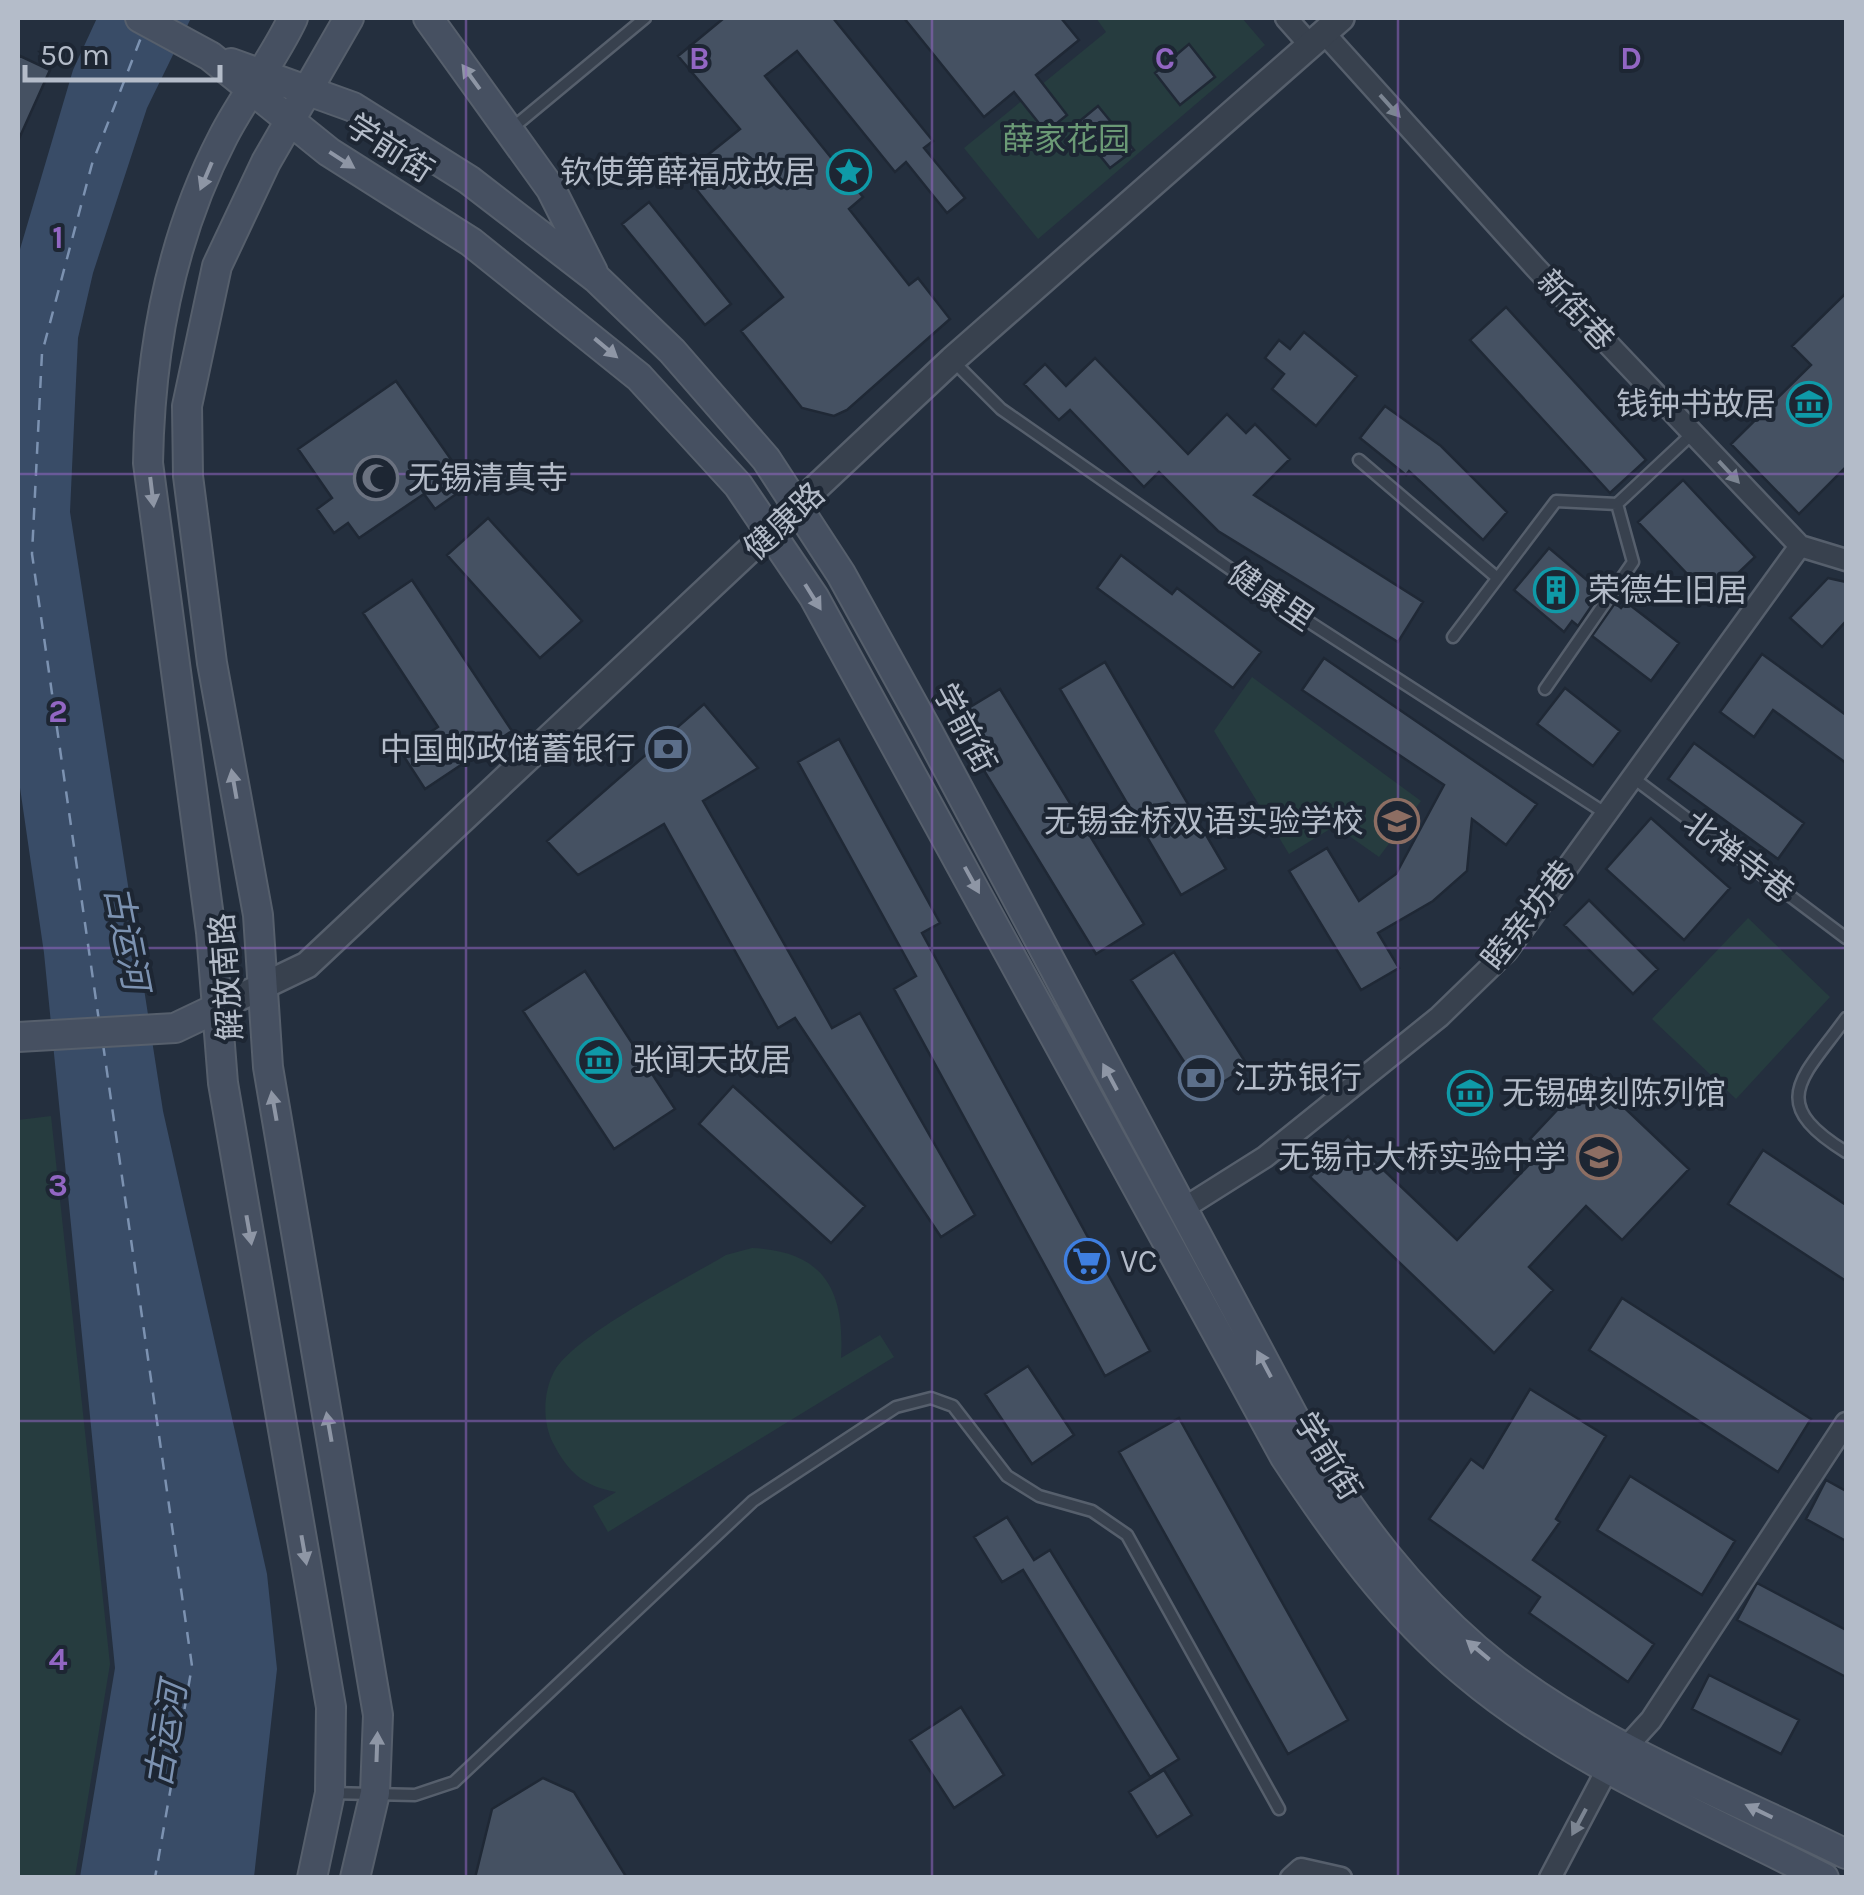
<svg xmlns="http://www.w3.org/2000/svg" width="1864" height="1895" font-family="Karla,'Noto Sans SC',sans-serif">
<rect width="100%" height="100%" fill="#242f3e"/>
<path fill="#263c3f" d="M1096,18H1242L1265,45L1038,239L964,148L1106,32Z
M1252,677L1421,801L1379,857L1335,826L1289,854L1214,731Z
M1748,918L1830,997L1736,1099L1652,1019Z
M51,1116L110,1664L75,1877L18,1878V1120Z
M752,1248C824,1251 845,1290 841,1358L880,1335L894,1357L608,1532L593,1506L616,1492C583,1486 568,1472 553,1443C542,1422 543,1391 555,1370C578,1333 686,1279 726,1255Z"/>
<path fill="#394c67" d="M97,18H191L147,108L93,273L78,338L70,512L163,1111L267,1574L277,1669L254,1877H80L115,1668L44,953L18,774V256L73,70Z"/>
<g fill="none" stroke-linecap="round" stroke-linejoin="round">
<path stroke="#7c92b1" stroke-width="2.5" stroke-dasharray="12 10" stroke-linecap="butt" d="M99,1021L32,554L42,353L92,164L142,35
M103,1044L192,1666L155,1878"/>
</g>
<path fill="#455162" stroke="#1f2835" stroke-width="2.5" d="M724,18H833L933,141L924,148L965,198L947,213L906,162L895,172L797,51L765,76L863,197L849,209L909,285L918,278L950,319L847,410L834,416L802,408L741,331L783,297L684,174L740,129L678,56Z
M904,18H1061L1079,40L1036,75L1067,115L1046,132L1014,92L984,117Z
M1189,44L1215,77L1180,105L1155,73Z
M18,55L50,70L18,141Z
M1098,106L1134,150L1110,168L1075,125Z
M649,202L731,304L705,325L622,224Z
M1846,293V467L1799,514L1731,444L1811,365L1792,346Z
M1506,307L1646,460L1610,493L1470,340Z
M1304,332L1357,376L1316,426L1272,389L1284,374L1265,358L1279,340L1290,349Z
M1095,358L1188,454L1227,414L1246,433L1255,424L1290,459L1254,495L1423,602L1398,642L1218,531L1159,472L1144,487L1070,410L1059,420L1024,384L1045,364L1066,386Z
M396,381L469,485L435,509L424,494L359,538L348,523L334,533L317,509L332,498L298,449Z
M1385,406L1441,446L1507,512L1483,540L1409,471L1406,475L1360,438Z
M1683,480L1755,557L1711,599L1638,522Z
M488,518L582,621L540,658L447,555Z
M1549,548L1601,592L1578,626L1572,621L1564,632L1514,590Z
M1121,555L1172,594L1177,588L1261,652L1233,688L1097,588Z
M1828,578L1846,582V621L1822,647L1790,618Z
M412,580L512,731L425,789L401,752L438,727L363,613Z
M1626,602L1679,643L1651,681L1592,636L1615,603L1621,608Z
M1762,654L1846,715V763L1773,710L1754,737L1720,712Z
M1324,658L1537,804L1506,845L1472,819L1467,871L1433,901L1378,933L1399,968L1361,990L1289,871L1327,848L1359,901L1396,874L1444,785L1302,690Z
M1105,662L1226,869L1181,895L1060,689Z
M1565,688L1620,731L1593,766L1537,724Z
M1000,689L1144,924L1096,954L952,718Z
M704,704L758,768L703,801L832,1028L860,1013L975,1215L941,1237L795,1018L778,1028L664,824L578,875L547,841Z
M839,739L940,923L922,933L1150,1351L1105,1376L894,989L916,976L798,762Z
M1694,743L1804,823L1778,859L1668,779Z
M1651,818L1730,888L1684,940L1606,869Z
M1589,900L1658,969L1633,994L1564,925Z
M1174,952L1248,1066L1205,1094L1131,980Z
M585,971L675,1109L614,1149L523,1011Z
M1590,1075L1689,1169L1622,1240L1586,1206L1529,1267L1553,1290L1494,1353L1310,1177L1348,1136L1457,1240L1543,1150L1530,1139Z
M733,1086L865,1206L831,1243L699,1124Z
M1763,1150L1846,1205V1281L1728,1204Z
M1622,1298L1811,1419L1778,1472L1589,1350Z
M1028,1366L1074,1435L1032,1464L985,1394Z
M1530,1389L1606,1436L1556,1519L1560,1522L1533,1560L1654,1644L1628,1682L1529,1613L1540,1597L1429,1519L1471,1459L1483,1468Z
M1179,1418L1348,1720L1288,1754L1119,1452Z
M1630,1476L1735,1541L1702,1595L1597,1530Z
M1826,1480L1846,1491V1541L1806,1519Z
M1007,1517L1034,1560L1050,1550L1179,1759L1150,1777L1023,1570L1002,1582L974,1537Z
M1757,1583L1846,1630V1677L1737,1620Z
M1709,1675L1799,1720L1781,1754L1692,1709Z
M961,1707L1004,1775L954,1808L910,1740Z
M1164,1770L1192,1815L1157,1837L1129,1792Z
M543,1778L574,1792L627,1878H475L492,1809Z"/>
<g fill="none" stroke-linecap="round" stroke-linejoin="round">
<defs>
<path id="service" d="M510,130L645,18
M954,362L1001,409L1272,598L1605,813
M1359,460L1495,576
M1453,637L1556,501L1617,504L1693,433
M1545,689L1633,562L1617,504
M1632,777L1846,938
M1846,1018C1803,1078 1765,1102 1846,1152
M330,1793L415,1795L454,1782L753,1501L896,1407L931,1398L953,1406L1007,1476L1039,1496L1092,1511L1127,1535L1279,1809"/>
<path id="minor" d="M1286,18L1310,45
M1324,33L1536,268L1800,546L1846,560
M1181,1210L1265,1157L1439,1017L1507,951L1800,546
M1291,1878L1301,1869L1341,1878
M1550,1878L1609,1766L1651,1720L1846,1423"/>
<path id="tertiary" d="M217,1008L307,965L952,360L1341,18"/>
<path id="secondary" d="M140,18L210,56L329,152L471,242L639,377L738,485L814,597L1285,1457C1337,1536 1391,1611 1465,1673C1569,1761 1704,1816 1824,1878
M293,18C274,59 244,96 223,137C170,239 150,349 148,463L211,932L223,1083L331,1707L330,1793L312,1878
M349,18L266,162L217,266L187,406L188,476L212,663L258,915L268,1067L378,1715L375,1793L355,1878
M428,18L551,189L593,272
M231,63L353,107L469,180L596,278L672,351L766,459L841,574L925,726L1312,1451C1359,1524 1410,1592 1476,1649C1581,1740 1723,1793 1846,1854
M18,1037L175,1028L217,1008"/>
</defs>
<use href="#service" stroke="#565f6c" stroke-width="15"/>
<use href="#minor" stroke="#565f6c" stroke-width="25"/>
<use href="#tertiary" stroke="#565f6c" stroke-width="30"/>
<use href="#secondary" stroke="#565f6c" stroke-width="32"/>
<use href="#service" stroke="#38414e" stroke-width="10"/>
<use href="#minor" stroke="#38414e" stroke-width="20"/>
<use href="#tertiary" stroke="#38414e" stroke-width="25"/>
<use href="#secondary" stroke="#465061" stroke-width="28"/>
</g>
<defs><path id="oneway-solid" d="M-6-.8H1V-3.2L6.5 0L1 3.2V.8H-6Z" transform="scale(2.5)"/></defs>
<g fill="#8e96a5">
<use href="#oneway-solid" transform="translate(471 77) rotate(-126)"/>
<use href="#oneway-solid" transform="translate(342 160) rotate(33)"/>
<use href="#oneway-solid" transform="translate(206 176) rotate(113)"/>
<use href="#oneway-solid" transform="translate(606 348) rotate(40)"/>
<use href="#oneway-solid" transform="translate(152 492) rotate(83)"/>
<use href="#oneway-solid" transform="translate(813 597) rotate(58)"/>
<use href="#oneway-solid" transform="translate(234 784) rotate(-100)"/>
<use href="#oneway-solid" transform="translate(972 880) rotate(61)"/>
<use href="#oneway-solid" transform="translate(1110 1077) rotate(-118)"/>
<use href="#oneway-solid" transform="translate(274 1106) rotate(-100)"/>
<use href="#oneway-solid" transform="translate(249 1230) rotate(80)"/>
<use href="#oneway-solid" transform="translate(1264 1364) rotate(-118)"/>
<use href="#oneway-solid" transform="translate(329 1427) rotate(-100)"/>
<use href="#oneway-solid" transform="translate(304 1550) rotate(80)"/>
<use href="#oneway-solid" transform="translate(1478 1650) rotate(-140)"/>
<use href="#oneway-solid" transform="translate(377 1747) rotate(-88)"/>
<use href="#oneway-solid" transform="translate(1759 1811) rotate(-154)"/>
</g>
<g fill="#7c8592">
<use href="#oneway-solid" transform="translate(1390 106) rotate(48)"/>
<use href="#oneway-solid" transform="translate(1729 472) rotate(47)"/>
<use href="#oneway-solid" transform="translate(1579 1822) rotate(118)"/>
</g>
<path fill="none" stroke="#9266c3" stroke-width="2.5" stroke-opacity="0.55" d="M466,18V1878M932,18V1878M1398,18V1878M18,474H1846M18,948H1846M18,1421H1846"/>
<defs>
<symbol id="sight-ring" viewBox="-11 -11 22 22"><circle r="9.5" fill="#1d2633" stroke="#0f9aa8" stroke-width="1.5"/><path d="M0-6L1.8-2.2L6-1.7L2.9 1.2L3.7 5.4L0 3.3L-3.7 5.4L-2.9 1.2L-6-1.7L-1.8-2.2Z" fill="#0f9aa8"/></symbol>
<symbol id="museum-ring" viewBox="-11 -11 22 22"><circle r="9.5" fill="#1d2633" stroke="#0f9aa8" stroke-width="1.5"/><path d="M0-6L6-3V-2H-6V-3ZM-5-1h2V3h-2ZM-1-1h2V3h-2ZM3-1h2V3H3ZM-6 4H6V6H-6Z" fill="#0f9aa8"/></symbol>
<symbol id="mosque-ring" viewBox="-11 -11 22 22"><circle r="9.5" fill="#1d2633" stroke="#6b7280" stroke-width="1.5"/><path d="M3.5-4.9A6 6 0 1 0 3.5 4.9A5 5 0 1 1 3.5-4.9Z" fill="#6b7280"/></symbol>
<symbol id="building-ring" viewBox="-11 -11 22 22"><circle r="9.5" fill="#1d2633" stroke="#0f9aa8" stroke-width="1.5"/><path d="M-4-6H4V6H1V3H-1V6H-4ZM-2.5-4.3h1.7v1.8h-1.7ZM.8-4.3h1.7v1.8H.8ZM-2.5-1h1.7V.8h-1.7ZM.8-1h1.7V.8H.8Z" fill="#0f9aa8"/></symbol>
<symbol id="bank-ring" viewBox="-11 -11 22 22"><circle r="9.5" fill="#1d2633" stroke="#5c6f8a" stroke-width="1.5"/><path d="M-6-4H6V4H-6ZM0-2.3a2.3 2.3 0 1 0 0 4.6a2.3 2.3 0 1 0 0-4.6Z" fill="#5c6f8a"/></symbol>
<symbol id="school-ring" viewBox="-11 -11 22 22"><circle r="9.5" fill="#1d2633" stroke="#8d6e63" stroke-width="1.5"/><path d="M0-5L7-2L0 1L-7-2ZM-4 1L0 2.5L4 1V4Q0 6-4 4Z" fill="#8d6e63"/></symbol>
<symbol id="supermarket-ring" viewBox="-11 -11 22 22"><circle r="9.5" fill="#1d2633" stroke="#3f7fe0" stroke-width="1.5"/><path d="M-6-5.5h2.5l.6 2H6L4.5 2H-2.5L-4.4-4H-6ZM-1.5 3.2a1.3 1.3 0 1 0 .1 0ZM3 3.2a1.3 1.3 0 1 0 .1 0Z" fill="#3f7fe0"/></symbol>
</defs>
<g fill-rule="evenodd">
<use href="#sight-ring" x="824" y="147" width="50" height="50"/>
<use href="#museum-ring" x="1784" y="379" width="50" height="50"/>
<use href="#mosque-ring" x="351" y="453" width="50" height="50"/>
<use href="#building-ring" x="1531" y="565" width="50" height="50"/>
<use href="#bank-ring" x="643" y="724" width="50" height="50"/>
<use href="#school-ring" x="1372" y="796" width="50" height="50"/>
<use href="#museum-ring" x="574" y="1035" width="50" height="50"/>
<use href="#bank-ring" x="1176" y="1053" width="50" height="50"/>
<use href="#museum-ring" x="1445" y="1068" width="50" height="50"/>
<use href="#school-ring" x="1574" y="1132" width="50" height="50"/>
<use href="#supermarket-ring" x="1062" y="1236" width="50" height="50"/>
</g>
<g text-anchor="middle" stroke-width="8" stroke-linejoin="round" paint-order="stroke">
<g font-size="32" fill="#6b9a76" stroke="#1d2633">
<text x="1066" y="150">薛家花园</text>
</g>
<g font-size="32" fill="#b4bcc9" stroke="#1d2633">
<text transform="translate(390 148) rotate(33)" y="11">学前街</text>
<text transform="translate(1576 310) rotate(47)" y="11">新街巷</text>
<text transform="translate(784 521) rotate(-43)" y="11">健康路</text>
<text transform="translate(1271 596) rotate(34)" y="11">健康里</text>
<text transform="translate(965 728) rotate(62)" y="11">学前街</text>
<text transform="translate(1739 857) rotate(37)" y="11">北禅寺巷</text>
<text transform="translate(1528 915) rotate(-52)" y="11">睦亲坊巷</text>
<text transform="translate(226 977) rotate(-94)" y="11">解放南路</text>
<text transform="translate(1328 1456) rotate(58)" y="11">学前街</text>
</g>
<g font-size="32" fill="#b4bcc9" stroke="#1d2633" text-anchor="start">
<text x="816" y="183" text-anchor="end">钦使第薛福成故居</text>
<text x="1776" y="415" text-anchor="end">钱钟书故居</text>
<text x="408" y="489">无锡清真寺</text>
<text x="1588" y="601">荣德生旧居</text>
<text x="636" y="760" text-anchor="end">中国邮政储蓄银行</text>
<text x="1364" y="832" text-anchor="end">无锡金桥双语实验学校</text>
<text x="632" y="1071">张闻天故居</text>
<text x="1234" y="1089">江苏银行</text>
<text x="1502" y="1104">无锡碑刻陈列馆</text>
<text x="1566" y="1168" text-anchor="end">无锡市大桥实验中学</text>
<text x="1120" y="1272">VC</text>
</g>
<g font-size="35" font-style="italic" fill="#7c92b1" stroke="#1d2633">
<text transform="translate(127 938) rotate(79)" y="12">古运河</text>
<text transform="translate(166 1735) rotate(-81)" y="12">古运河</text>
</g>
</g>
<g font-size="32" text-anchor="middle" font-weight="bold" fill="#9266c3" stroke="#1d2633" stroke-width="8" stroke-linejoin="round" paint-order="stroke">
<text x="699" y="69">B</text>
<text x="1165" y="69">C</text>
<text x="1631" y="69">D</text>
<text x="58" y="248">1</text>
<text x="58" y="722">2</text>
<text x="58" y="1196">3</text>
<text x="58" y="1670">4</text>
</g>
<rect width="1864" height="1895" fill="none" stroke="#b4bcc9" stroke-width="40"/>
<path d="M25 65v15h195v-15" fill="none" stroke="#b4bcc9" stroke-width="5"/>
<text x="40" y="65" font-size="30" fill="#b4bcc9" stroke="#1d2633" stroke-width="8" paint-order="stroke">50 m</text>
</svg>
